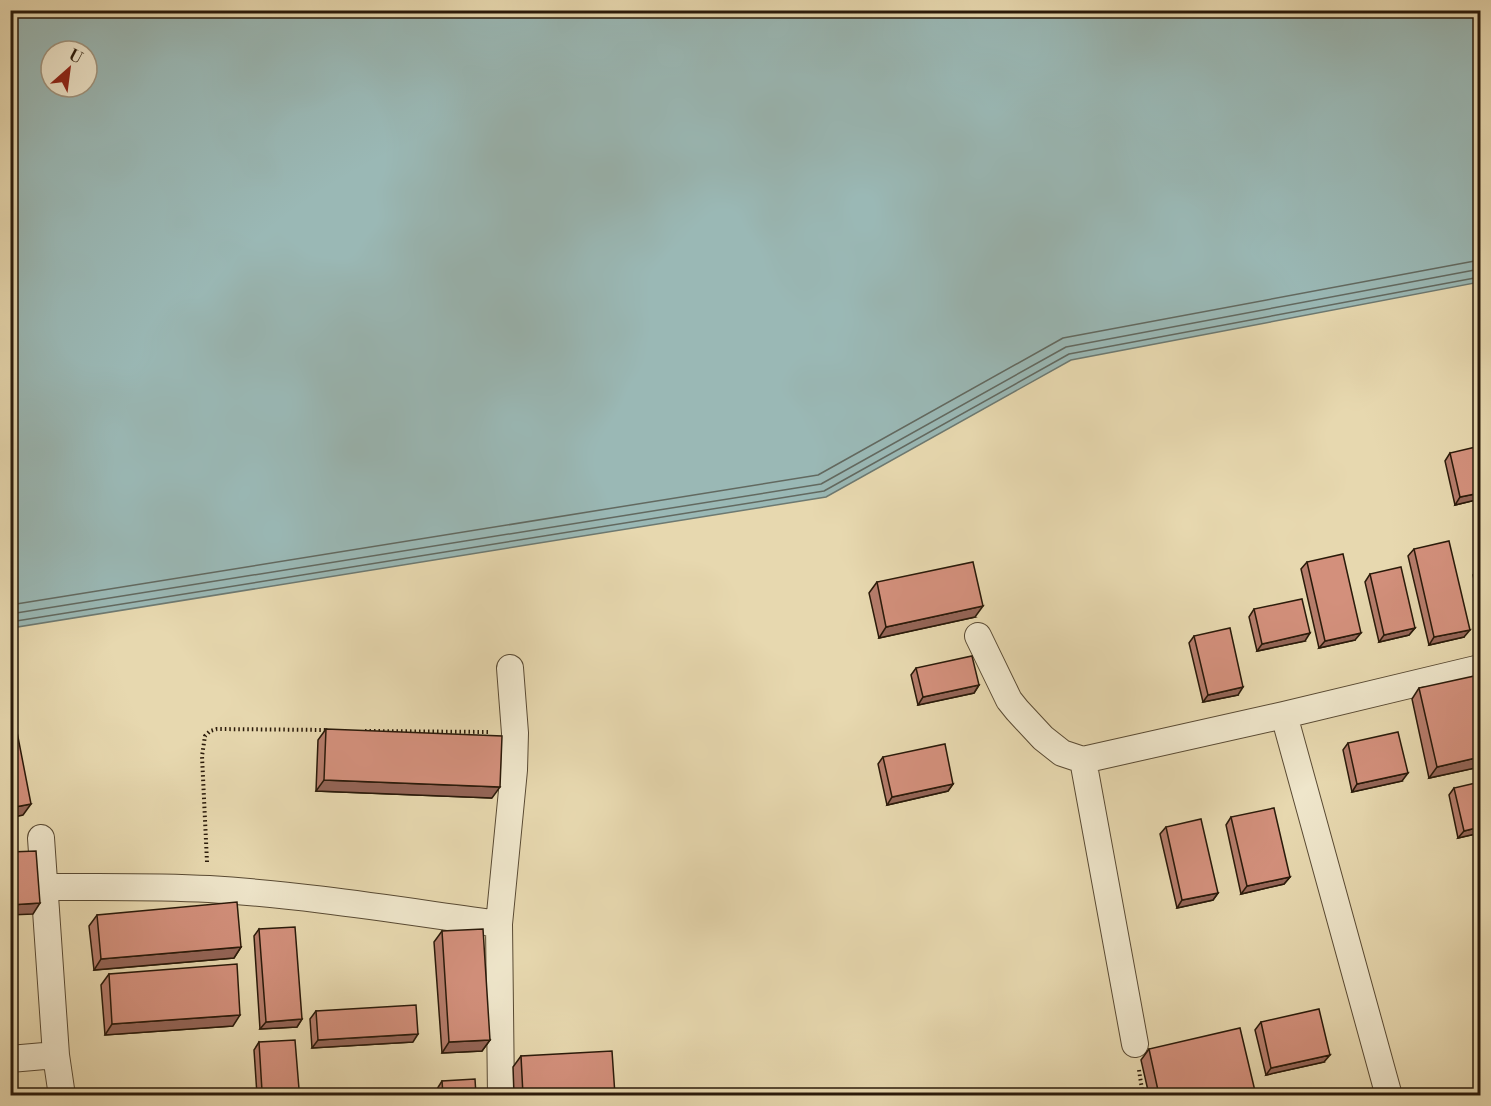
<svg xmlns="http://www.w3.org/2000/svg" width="1491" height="1106" font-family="'Libre Bodoni',serif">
<rect width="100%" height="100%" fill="#e7d8af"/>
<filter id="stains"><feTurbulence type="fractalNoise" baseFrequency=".00333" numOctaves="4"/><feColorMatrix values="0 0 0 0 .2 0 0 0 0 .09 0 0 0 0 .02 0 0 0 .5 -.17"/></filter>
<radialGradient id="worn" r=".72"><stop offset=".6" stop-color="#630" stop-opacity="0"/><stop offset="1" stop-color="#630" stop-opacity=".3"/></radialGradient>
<path fill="#9ab8b5" stroke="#6d7971" stroke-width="1.5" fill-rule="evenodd" d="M11,10L1480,11V282L1071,360L826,497L11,628ZM51,51H87V87H51Z"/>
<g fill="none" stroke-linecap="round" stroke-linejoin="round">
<path stroke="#626960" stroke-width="1.5" d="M10,605L818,475L1063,338L1480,260
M10,614L821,484L1066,347L1480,269
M10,622L824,491L1069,354L1480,277"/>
<defs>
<path id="minor" d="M978,636L1009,700L1017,710L1043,738L1062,753L1083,760
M1284,715L1389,1096
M41,838L56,1055L62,1096
M44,887C99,887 154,886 209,889C306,895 403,911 499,924
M1135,1044L1083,760L1284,715L1480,668
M10,1059L56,1055
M501,1096L499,924L514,770L515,733L510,668"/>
</defs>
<use href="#minor" stroke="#594a33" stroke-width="28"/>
<path stroke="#2a1a0a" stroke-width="4" stroke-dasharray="1.5 3" stroke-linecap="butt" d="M365,731L489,732
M207,862L202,756L205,736L210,731L217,729L327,730
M1139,1070L1143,1096"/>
<use href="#minor" stroke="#efe6cb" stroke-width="26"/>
</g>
<path fill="#b57c6b" stroke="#2a1a0a" stroke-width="1.5" d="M1450,453L1480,499L1455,505L1445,461Z
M1414,549L1464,637L1429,645L1408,556Z
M1307,562L1355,640L1319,648L1301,569Z
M1479,567H1480V608L1473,575Z
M1370,574L1415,628L1409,635L1379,642L1365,582Z
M877,582L975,617L879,638L869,593Z
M1254,609L1305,641L1257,651L1249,617Z
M1194,636L1238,695L1203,702L1189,643Z
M916,668L979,685L974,693L918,705L911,675Z
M1480,680V767L1429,778L1412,699L1419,688Z
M326,729L492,798L316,791L318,740Z
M1348,743L1402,781L1352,792L1343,750Z
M883,757L953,784L948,791L887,805L878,764Z
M1454,788L1480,833L1458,838L1449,795Z
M1231,817L1290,877L1284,884L1241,894L1226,825Z
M1166,827L1218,893L1213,900L1177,908L1160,834Z
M97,915L241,947L234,958L94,970L89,926Z
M259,929L302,1019L297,1027L260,1029L254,936Z
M442,931L490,1040L482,1051L442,1053L434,942Z
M109,974L233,1026L105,1035L101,985Z
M316,1011L413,1042L312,1048L310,1019Z
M1261,1022L1324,1062L1266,1075L1255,1030Z
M259,1042L294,1095H257L254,1050Z
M1149,1049L1252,1095H1149L1141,1060Z
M521,1056L615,1095H514L513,1067Z
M442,1081L476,1095H437V1089Z"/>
<path fill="#946557" stroke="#2a1a0a" stroke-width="1.5" d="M1480,493V499L1455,505L1460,497Z
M983,606L975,617L879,638L886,627Z
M1415,628L1409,635L1379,642L1384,635Z
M1470,630L1464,637L1429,645L1434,637Z
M1310,633L1305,641L1257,651L1262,644Z
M1361,633L1355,640L1319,648L1325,641Z
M979,685L974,693L918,705L923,697Z
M1243,687L1238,695L1203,702L1208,695Z
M1480,757V767L1429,778L1437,767Z
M1408,773L1402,781L1352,792L1357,784Z
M324,780L500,787L492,798L316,791Z
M953,784L948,791L887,805L892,797Z
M31,804L23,815L10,818V808Z
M1480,827V833L1458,838L1464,831Z
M1290,877L1284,884L1241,894L1247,886Z
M1218,893L1213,900L1177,908L1182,900Z
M40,903L33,914L10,915V905Z
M241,947L234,958L94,970L101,959Z
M240,1015L233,1026L105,1035L112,1024Z
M302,1019L297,1027L260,1029L266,1022Z
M418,1034L413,1042L312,1048L318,1040Z
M490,1040L482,1051L442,1053L449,1042Z
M1330,1055L1324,1062L1266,1075L1271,1068Z
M299,1089L294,1095H259L262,1091Z
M1255,1091L1252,1095H1236Z"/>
<path fill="#d3907c" stroke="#2a1a0a" stroke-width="1.5" d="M1480,446V493L1460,497L1450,453Z
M1449,541L1470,630L1434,637L1414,549Z
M1343,554L1361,633L1325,641L1307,562Z
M973,562L983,606L886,627L877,582Z
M1401,567L1415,628L1384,635L1370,574Z
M1302,599L1310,633L1262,644L1254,609Z
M1230,628L1243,687L1208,695L1194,636Z
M972,656L979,685L923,697L916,668Z
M1479,675L1480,680V757L1437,767L1419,688Z
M10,696L31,804L10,808Z
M326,729L502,736L500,787L324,780Z
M1398,732L1408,773L1357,784L1348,743Z
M945,744L953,784L892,797L883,757Z
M1480,782V827L1464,831L1454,788Z
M1274,808L1290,877L1247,886L1231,817Z
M1201,819L1218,893L1182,900L1166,827Z
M36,851L40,903L10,905V852Z
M237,902L241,947L101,959L97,915Z
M295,927L302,1019L266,1022L259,929Z
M483,929L490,1040L449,1042L442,931Z
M237,964L240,1015L112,1024L109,974Z
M416,1005L418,1034L318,1040L316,1011Z
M1319,1009L1330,1055L1271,1068L1261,1022Z
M1240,1028L1255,1091L1236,1095H1159L1149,1049Z
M295,1040L299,1089L262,1091L259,1042Z
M612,1051L615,1095H523L521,1056Z
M475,1079L476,1095H443L442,1081Z
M941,1091L942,1095H921Z"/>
<rect width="1491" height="1106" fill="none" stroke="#e7d8af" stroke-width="36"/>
<rect x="12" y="12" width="1467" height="1082" fill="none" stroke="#2a1a0a" stroke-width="3"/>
<rect x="18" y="18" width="1455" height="1070" fill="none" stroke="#2a1a0a" stroke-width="1.5"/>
<g transform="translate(69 69) rotate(28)"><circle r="28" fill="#efe6cb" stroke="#a0947e" stroke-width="1.5"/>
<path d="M0-4.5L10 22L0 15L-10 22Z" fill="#8f2418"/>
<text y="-9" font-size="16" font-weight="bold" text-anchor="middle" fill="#2a1a0a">U</text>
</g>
<rect width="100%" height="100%" filter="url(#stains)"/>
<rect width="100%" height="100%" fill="url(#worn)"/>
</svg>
